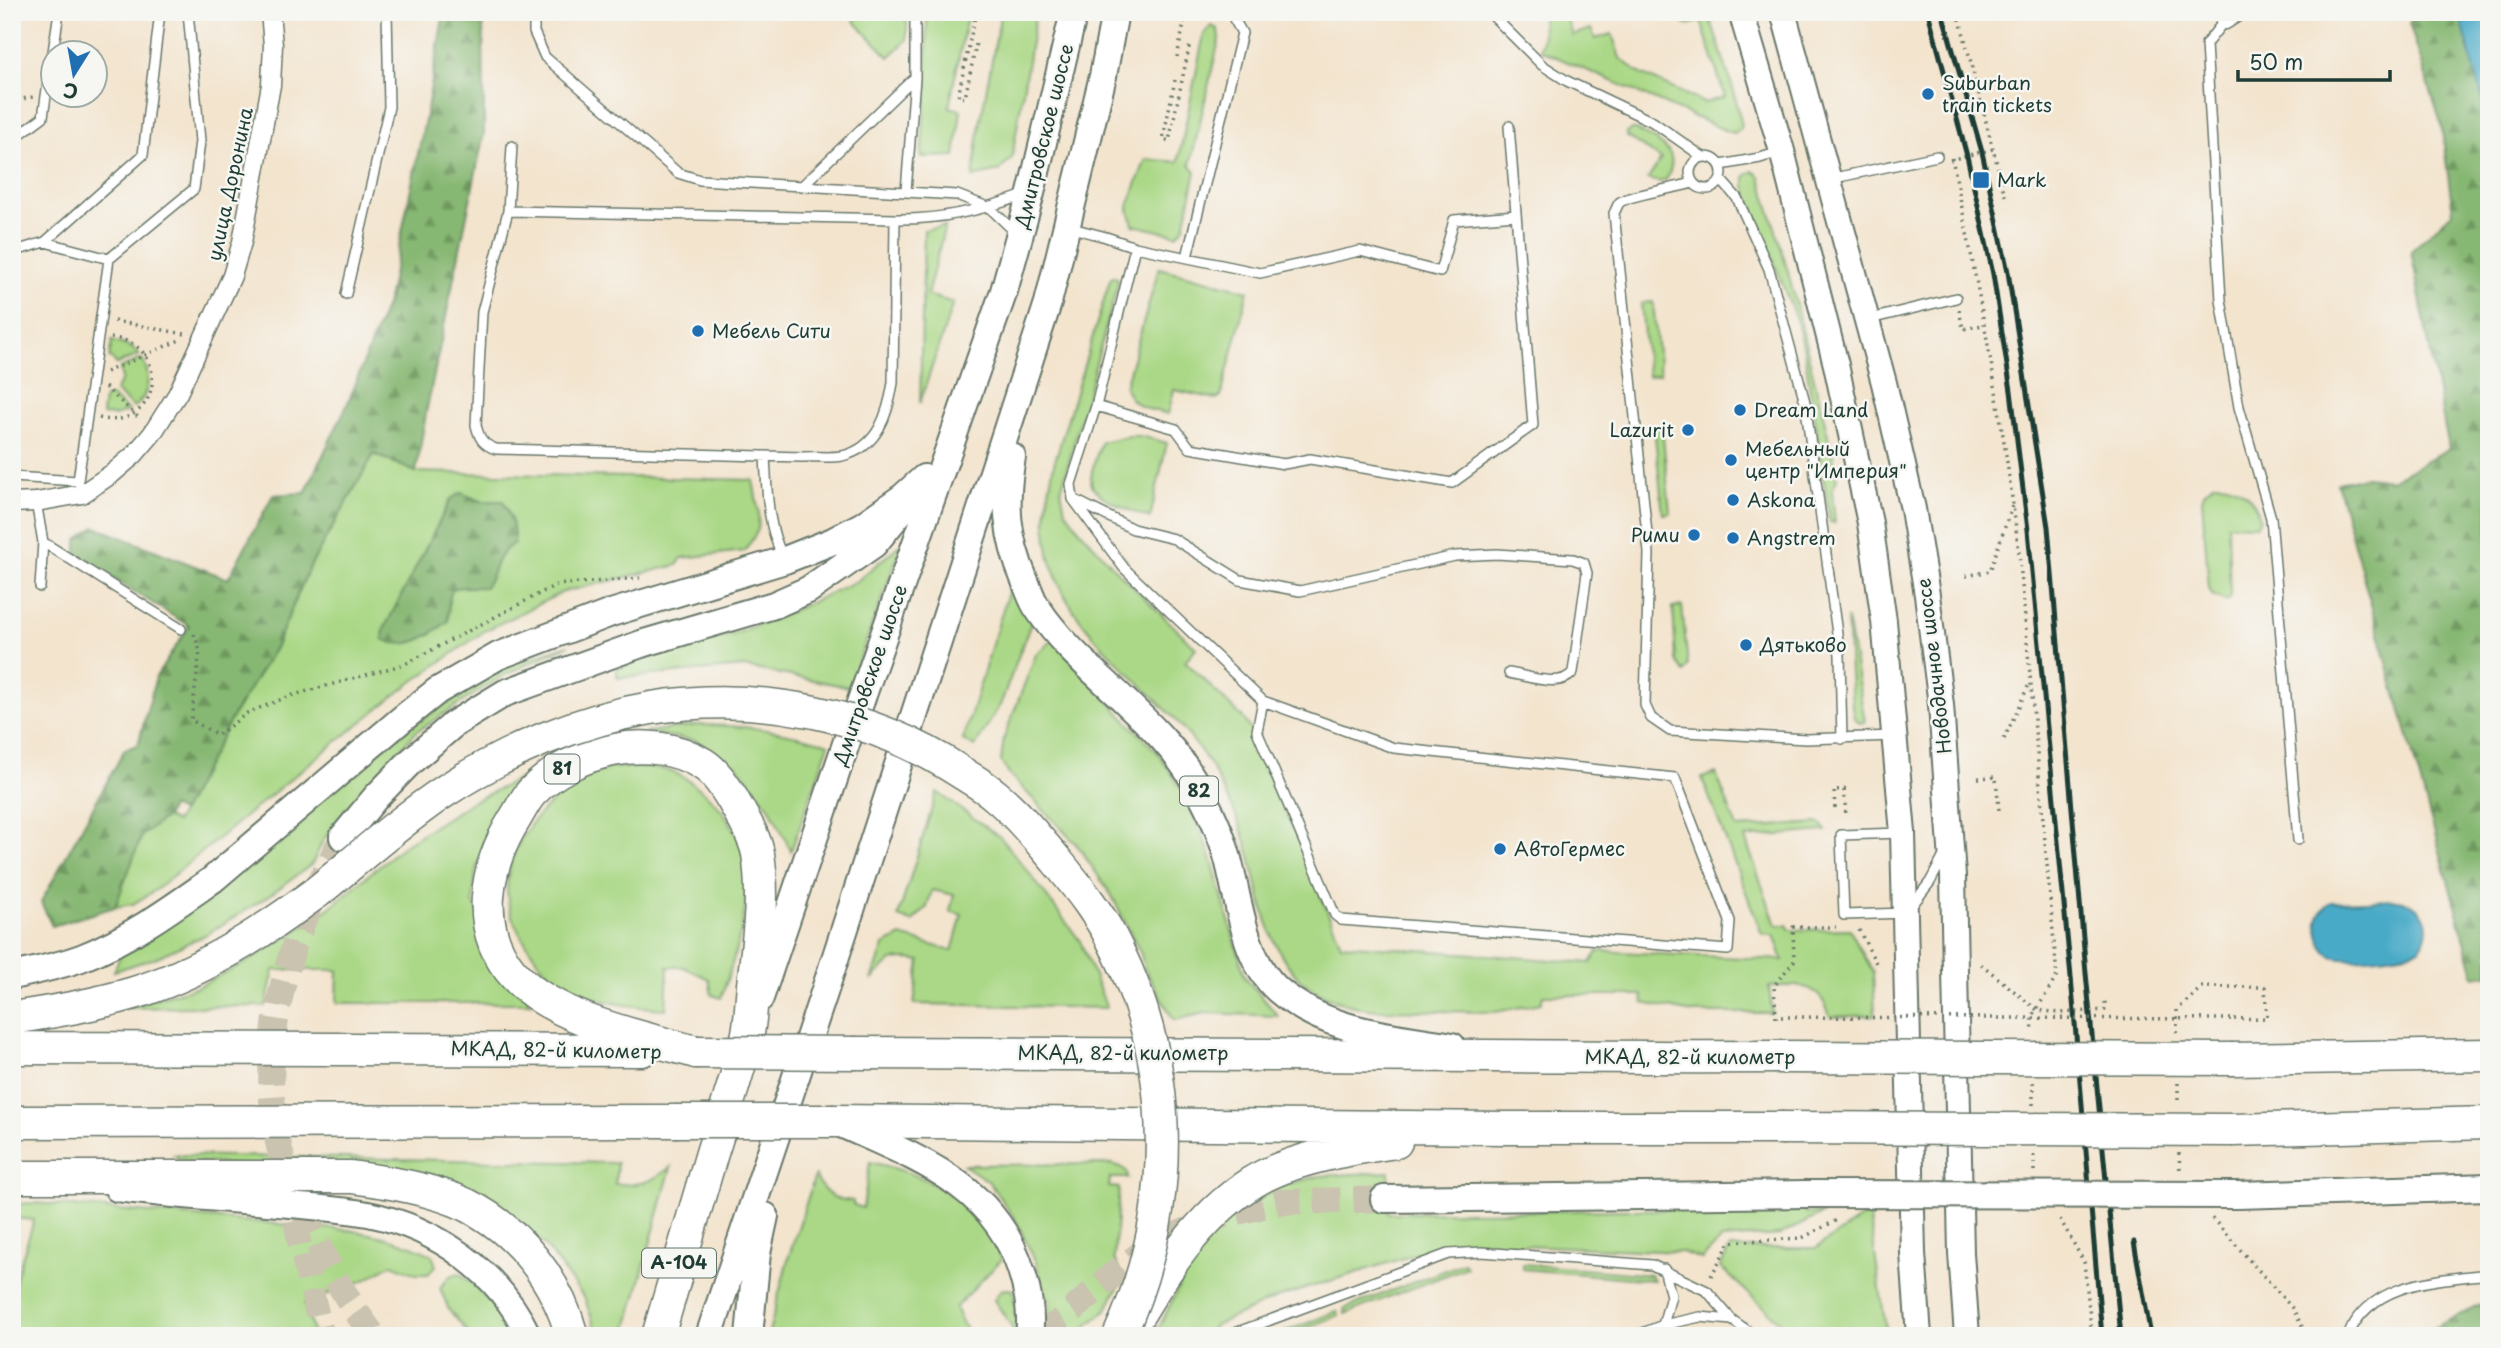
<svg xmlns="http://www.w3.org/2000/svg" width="2501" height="1348" font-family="'Playpen Sans',sans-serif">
<defs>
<pattern id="forest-firs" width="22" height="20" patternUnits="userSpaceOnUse" patternTransform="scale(1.75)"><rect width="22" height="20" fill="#87b873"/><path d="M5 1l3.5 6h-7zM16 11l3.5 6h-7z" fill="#6e975f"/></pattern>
</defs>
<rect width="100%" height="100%" fill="#f6f6f2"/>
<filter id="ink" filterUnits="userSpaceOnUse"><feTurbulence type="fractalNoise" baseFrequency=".0143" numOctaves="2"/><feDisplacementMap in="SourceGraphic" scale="14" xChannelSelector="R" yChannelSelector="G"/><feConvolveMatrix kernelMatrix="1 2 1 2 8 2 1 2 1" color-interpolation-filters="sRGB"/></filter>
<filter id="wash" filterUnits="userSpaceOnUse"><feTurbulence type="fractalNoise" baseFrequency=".00686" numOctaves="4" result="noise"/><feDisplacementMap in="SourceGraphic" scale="28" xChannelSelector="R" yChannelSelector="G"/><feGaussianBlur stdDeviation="1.57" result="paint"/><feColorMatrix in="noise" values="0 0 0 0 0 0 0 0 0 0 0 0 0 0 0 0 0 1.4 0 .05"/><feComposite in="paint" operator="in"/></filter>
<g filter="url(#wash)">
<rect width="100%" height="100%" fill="#f3e4ce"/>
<path fill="#aad886" stroke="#648a5d" stroke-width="2" d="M862,12H907V40L889,57L854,21Z
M927,12H968L949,107L961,110L955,156L921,157L926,96Z
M1001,12H1036L1012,158L999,171L973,177L980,124Z
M1542,12H1564L1572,35L1591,29L1595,39L1612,34L1620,58L1637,72L1704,103L1725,97L1701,21L1687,25L1683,23L1680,17L1684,12H1708L1734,92L1742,126L1735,133L1729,132L1540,50L1543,35Z
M1211,26L1218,29L1219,40L1190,165L1196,171L1184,227L1177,235L1133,225L1128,206L1146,159L1178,162L1204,34Z
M1631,130H1636C1658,142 1683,149 1666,180L1659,182L1648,179L1661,159L1626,136V133Z
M1753,171L1760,176L1788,272L1833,456L1837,479L1832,490L1835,523L1830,522L1804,350L1798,325L1745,186V176Z
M945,226L927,295L953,303L920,403L924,230Z
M1159,268L1248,291L1221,396L1216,399L1174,390L1168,414C1149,409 1131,408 1125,387Z
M1113,276L1117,277L1118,283L1061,491L1065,510L1079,529L1115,569L1196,648L1185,661L1244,719L1253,734L1341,944L1591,963L1598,951L1783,960L1774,935L1762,934L1702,778L1716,773L1737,828L1820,823L1826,831L1745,838L1776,925H1787L1790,930L1850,929L1873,973L1875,1015L1830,1017C1820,983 1801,984 1769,987L1772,1013H1693L1643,1003L1642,995H1543L1541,1003L1496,1012L1375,1010C1346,1006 1313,996 1294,973C1263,937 1259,883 1245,839C1238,816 1225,793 1214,772C1174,699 1091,656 1059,584C1040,542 1045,507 1054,464L1110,280Z
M1653,302L1660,374L1648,376L1641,303Z
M112,341L131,347L139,355L117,364L109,357Z
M142,359C152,376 149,395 134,408L115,391L122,379L120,368Z
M111,396L128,411L115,416L102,415L104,398Z
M1654,426H1662L1670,513L1663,514Z
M1129,436H1140L1167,443L1150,518C1135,512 1091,498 1091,480C1091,468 1098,453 1101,442Z
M374,454L416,472L753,480L759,514L758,530L745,551L682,558L677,565L563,592L486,630L408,685L316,758L157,889L133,904L115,907L142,835L166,817L176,822L232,717L276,646L308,570Z
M2215,483C2238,482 2254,497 2260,518L2257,525L2228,524L2230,598L2226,601L2212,595L2209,588L2202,499L2205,491Z
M903,542L849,687L744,667L618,678L616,669L678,647L735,634L792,611L857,581Z
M1013,576L1033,617L1001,703L975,747L963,740Z
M1682,606L1688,666L1684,672L1676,660L1673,607Z
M1847,618L1865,722L1860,723L1854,718L1852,707Z
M1054,639L1124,718L1159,754L1187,798L1210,854L1245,977L1278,1016L1205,1013L1174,1020L1144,968L1141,954L1112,896L1077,845L1008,773L1001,761L1004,738L1036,654Z
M569,645L504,675L417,731L352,802L324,839L312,864L270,895L207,934L155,958L114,971L121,953L406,730L507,665Z
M698,725C746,725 783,731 829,744L791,851L770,808L737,766L696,741L645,732Z
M612,767C628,768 645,766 660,769C678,771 693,783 706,794C771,851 744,929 721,998L712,995L709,979L684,967H668L666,1009C632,1007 599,1003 567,988C550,979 537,960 527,945C481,879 522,817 582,780C591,774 602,771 612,767Z
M536,771L503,802L489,830L476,870L473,902L530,1003H337L338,970H274L266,1006L121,1008L197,987L254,958L323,913L404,845L472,802Z
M937,792L1001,838L1033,878L1080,941L1107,1008L914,1004L920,961C894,955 888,961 872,980L884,945L901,936L952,951L962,915L950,911L954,895L932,890L927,907L912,922L898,917Z
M174,1155L617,1163L615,1184C643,1185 648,1184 671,1167L625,1336H598L585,1299L545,1246L506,1211L444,1180L182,1161Z
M870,1162C917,1172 951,1187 983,1225C991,1234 996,1248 1002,1259L955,1308L969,1336H768L788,1259L815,1176C824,1194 833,1200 853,1201V1205L863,1208Z
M1111,1164C1120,1166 1127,1168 1128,1178H1110L1109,1187L1119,1188L1114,1258L1122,1279L1107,1309L1075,1336H1050V1299L1044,1296L1036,1262L1015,1219L988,1181L964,1165Z
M1389,1172L1388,1213L1805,1208L1806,1213H1824L1780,1235L1722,1239L1702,1259L1681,1252L1455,1242L1279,1297L1215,1325L1205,1336H1155L1200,1243L1253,1200L1286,1185L1319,1176Z
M36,1203L348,1230C379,1235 404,1241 432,1255L436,1266L428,1274H416L392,1264L367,1279L305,1303L314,1336H12V1291L34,1220L12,1218V1204Z
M1869,1213L1887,1336H1795L1720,1267L1730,1248H1816Z
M1464,1263L1467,1267L1345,1314L1344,1309Z
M1523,1264L1651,1275L1654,1280L1523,1269Z
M459,1273C480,1288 500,1313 512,1336H471L449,1310L440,1288L450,1276Z
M1008,1289L1014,1290L1017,1336H1012V1327L994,1300L1001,1290Z
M1337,1311L1339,1315L1287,1336H1275Z"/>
<path fill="url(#forest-firs)" stroke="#537a54" stroke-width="2" d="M444,12H483L484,133L426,413L416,472L374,454L308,570L276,646L232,717L182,812L171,807L166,817L142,835L115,907L52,926L41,902L125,749L138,745L156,677L189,626L77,556V540L95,527L228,579L273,495L305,493L347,405L388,300L426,115Z
M2419,12H2461L2489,123V975L2475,977L2337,483L2366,477L2391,480L2449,449L2411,251L2453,212L2441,123L2409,23Z
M461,493L481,501H503C510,513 515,529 514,543C491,559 499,569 485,587C473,588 464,585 452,589L449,601L448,621C430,636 406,652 383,639L384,629L451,499Z
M2489,1302V1336H2424L2426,1332L2482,1303Z"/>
<path fill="#48aac7" stroke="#34747e" stroke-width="2" d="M2461,12H2489V123L2461,19Z
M2400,900C2426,907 2434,925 2420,949C2405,955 2340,964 2328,954C2322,950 2321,941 2319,935C2315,920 2320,911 2331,902Z"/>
</g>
<g filter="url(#ink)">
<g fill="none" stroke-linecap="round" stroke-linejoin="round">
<path stroke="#c9c3af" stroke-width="24" stroke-dasharray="24 12" stroke-linecap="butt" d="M288,1186L300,1245L323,1336"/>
<path stroke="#c9c3af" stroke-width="26" stroke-dasharray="26 13" stroke-linecap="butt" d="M343,837C289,934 251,1051 283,1162C289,1182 299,1202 308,1221C325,1262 346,1300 374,1336
M1043,1336L1116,1272L1153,1245L1220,1216L1280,1202L1384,1199"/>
<defs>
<path id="lane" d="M534,12V32L545,57L678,173L700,180L957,195L990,208L1016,233
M1489,12L1542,65L1567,81L1653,122L1703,157
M2225,20L2206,44L2221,300L2239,407L2271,518L2298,840
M53,52L59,12
M12,140L43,117L52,54
M1690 173a16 16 0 1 1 32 0a16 16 0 1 1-32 0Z
M1721,165L1760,158L1780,152
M1830,179L1937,156
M1721,180L1737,198L1769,269L1805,402L1840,655L1842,739
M1693,183C1680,187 1625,196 1619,203C1618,204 1615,212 1614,213L1649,553L1645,705L1651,718L1670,731L1806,739L1894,736
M802,186L914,78
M906,191L915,78V12
M508,211L512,146
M895,219L893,383C888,414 878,448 842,456C829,458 815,456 802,457L496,449C483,445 479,438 476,425L482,312L508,211L895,219C941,220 984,210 1027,194
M1068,227L1106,237L1135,247L1260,273L1360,251L1440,272L1454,220L1516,215
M45,242L109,259L194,189L200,141L188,12
M1135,247L1096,406L1071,484L1073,499L1124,568L1263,701
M12,252L45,242L143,155L160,12
M1187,257L1242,33L1230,12
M346,294L389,107L387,12
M1870,319L1956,298
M1096,406L1176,429L1190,448L1284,464L1310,459L1452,483L1533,425L1509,126
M765,456C767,490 767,526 783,557
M12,477L78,481
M82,494L78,481L109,259
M1073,499L1133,529L1174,539L1240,580L1300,591L1455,556L1497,554L1573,559L1584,563L1587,573L1573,672C1561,689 1527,676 1509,673
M36,502L43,542L181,629
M40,587L43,542
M1263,701L1394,748L1675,778L1730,921L1728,950L1341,920L1335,915L1257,731Z
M1901,833L1841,835L1844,915L1906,913L1930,882L1945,854
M1663,1325L1671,1296L1664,1269
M1227,1336L1448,1254L1482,1252L1652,1265L1707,1291L1732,1320L1755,1336
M1635,1336L1663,1325L1700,1317L1732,1320
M2348,1336C2370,1281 2438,1280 2489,1274"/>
<path id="street" d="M2225,20L2237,12
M12,503L36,502L82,494L113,473L134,455L152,434L178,393L232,276L242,242L271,85L273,45L270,12"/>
<path id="secondary" d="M1741,12L1782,151L1836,365L1870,523L1884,621L1903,833L1913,1253L1919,1336
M1783,12L1884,383L1913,509L1927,595L1941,705L1953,876L1961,1253L1967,1336
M117,1189C167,1195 217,1199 267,1203C301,1206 335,1208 368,1214C437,1228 499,1272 529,1336"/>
<path id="primary" d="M1012,457C1004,504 1006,536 1025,581C1029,590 1032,601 1038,609C1062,645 1095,672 1125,701C1151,726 1176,750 1194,781C1208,805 1221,832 1228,859C1239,900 1244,960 1278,990C1326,1032 1392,1036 1452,1046
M343,837L376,797L410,762L454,724L505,693L641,644L774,605L808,590L874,544L906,505
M12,976C35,971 59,966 81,958C128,940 171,909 212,880L402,719L437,691L498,656L611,613L785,560L833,541L863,525L903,497L924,478
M760,998L850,732L1004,291L1031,193L1074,12
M839,1123C916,1158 995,1184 1022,1273C1028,1292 1032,1315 1029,1336
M1384,1199L1805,1194
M709,1336L823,996L1048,303L1103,76L1115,12
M749,1336L757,1253L765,1216"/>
<path id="highway" d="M12,1018C53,1012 94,1005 134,993C200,973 262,933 317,892
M12,1048L642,1050
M857,1053C1165,1053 1473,1058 1781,1057
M2233,1059L2489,1055
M834,1121L1504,1128H1781
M12,1122L675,1121
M2233,1130L2489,1123
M12,1177H351C388,1182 433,1189 467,1205C519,1231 557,1280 572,1336
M1131,1327C1162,1274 1198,1217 1251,1183C1291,1158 1350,1149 1396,1142
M658,1336C676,1275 694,1214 712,1153C724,1115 737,1077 747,1038C751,1021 751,1002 753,985C758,941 765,898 758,854C755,836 742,817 733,800C725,787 716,772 703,764C651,731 573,750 532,792C526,798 521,809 516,817C485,866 472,930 516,977C556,1020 641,1037 696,1052"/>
</defs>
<use href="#lane" stroke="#69776a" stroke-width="12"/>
<use href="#street" stroke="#69776a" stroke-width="21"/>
<use href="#secondary" stroke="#69776a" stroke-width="28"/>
<use href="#primary" stroke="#69776a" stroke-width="30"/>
<use href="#highway" stroke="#69776a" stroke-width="35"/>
<path stroke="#69776a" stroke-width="3.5" stroke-dasharray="2 5" stroke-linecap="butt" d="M976,12L958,97L965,98L977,40
M1958,12L1993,149
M982,17L983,12
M1177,57L1185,19
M1175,80L1163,139L1169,141L1190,43
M12,92L22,99L33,97
M1952,158C1979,291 2005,427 2020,563L2057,976L2032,1017L2033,1032
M1950,160L1993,149L2005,196
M1959,310L1963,329L1983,325
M114,321L185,334
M106,372L182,339
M105,387L140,419
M99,418C161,433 174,342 111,338
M1966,576L1990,571L2013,503
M194,634L200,651L191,720L218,735L247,713L290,696L405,664L556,585L640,578
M2004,739L2030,682
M1978,778L1996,777L1999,810
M1844,790L1846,816
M1835,808L1834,790L1849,789
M1859,930L1878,967
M1981,964L2037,1010L2060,1013L2105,1010V1001
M1776,1018L1774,986L1794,961L1793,927H1836
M2177,1033V1010L2202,987H2265L2267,1018L2233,1019
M2033,1082V1105
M2178,1083V1103
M2179,1153L2180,1173
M2034,1155V1172
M2212,1218L2293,1309L2307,1336
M2060,1219L2084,1262L2092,1336
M1711,1276L1730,1242L1802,1238L1839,1219"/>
<use href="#lane" stroke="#fff" stroke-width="9"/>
<use href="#street" stroke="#fff" stroke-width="18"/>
<use href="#secondary" stroke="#fff" stroke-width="24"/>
<use href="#primary" stroke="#fff" stroke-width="26"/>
<use href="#highway" stroke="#fff" stroke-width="32"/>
<path stroke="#1f3d34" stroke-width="5" d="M1928,12L1967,156L1993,274L2011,391L2028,530L2071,977L2102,1336
M1942,12L1982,152L2008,272L2048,527L2086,973L2121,1336
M2134,1242L2151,1336"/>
<defs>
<path id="primary-bridge" d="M1805,1194L2238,1195L2489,1187"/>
<path id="highway-bridge" d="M317,892C359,858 400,821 445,791C506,751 578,720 651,708C758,691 871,713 962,773C973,780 986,787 996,796C1018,814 1037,838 1056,860C1079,888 1102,917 1117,949C1177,1071 1176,1213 1119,1336
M696,1052L857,1053
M1781,1057L2233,1059
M675,1121H834
M1781,1128L2233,1130"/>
</defs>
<use href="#primary-bridge" stroke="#69776a" stroke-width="30" stroke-linecap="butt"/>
<use href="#highway-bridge" stroke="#69776a" stroke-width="35" stroke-linecap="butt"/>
<path stroke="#69776a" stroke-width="3.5" stroke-dasharray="2 5" stroke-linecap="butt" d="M1781,1017L2233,1019"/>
<use href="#primary-bridge" stroke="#fff" stroke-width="26"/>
<use href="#highway-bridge" stroke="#fff" stroke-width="32"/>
</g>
</g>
<g fill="#1f6fb2" stroke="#f6f6f2" stroke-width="2.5">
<circle cx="1928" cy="94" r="7"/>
<rect x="1972" y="171" width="18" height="18" rx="3.5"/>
<circle cx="698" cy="331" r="7"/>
<circle cx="1740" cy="410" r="7"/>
<circle cx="1688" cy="430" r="7"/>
<circle cx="1731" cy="460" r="7"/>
<circle cx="1733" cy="500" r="7"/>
<circle cx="1694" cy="535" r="7"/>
<circle cx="1733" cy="538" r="7"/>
<circle cx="1746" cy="645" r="7"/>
<circle cx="1500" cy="849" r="7"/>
</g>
<g text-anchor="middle" stroke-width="5" stroke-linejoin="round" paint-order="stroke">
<g fill="#f6f6f2" stroke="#60746d" stroke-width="2">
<rect x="544.5" y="754.5" width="35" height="29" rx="5"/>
<rect x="1180" y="776.5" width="38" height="29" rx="5"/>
<rect x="642" y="1248.5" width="74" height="29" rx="5"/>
</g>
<g font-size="18" font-weight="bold" fill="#1f3d34">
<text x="562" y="775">81</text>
<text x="1199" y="797">82</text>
<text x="679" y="1269">А-104</text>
</g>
<g font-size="19" fill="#1f3d34" stroke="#f6f6f2" text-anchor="start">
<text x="1942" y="90">Suburban<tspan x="1942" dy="22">train tickets</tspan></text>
<text x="1997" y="187">Mark</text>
<text x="712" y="338">Мебель Сити</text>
<text x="1754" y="417">Dream Land</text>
<text x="1674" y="437" text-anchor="end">Lazurit</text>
<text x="1745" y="456">Мебельный<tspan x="1745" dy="22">центр "Империя"</tspan></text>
<text x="1747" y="507">Askona</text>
<text x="1680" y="542" text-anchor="end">Рими</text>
<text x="1747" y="545">Angstrem</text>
<text x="1760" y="652">Дятьково</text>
<text x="1514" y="856">АвтоГермес</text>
</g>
<g font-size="19" fill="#1f3d34" stroke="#f6f6f2">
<text transform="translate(1044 136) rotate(-76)" y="7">Дмитровское шоссе</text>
<text transform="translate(230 184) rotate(-78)" y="7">улица Доронина</text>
<text transform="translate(1934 666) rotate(-97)" y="7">Новодачное шоссе</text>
<text transform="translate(870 675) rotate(-71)" y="7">Дмитровское шоссе</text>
<text transform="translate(556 1050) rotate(1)" y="7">МКАД, 82-й километр</text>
<text x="1123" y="1060">МКАД, 82-й километр</text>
<text x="1690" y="1064">МКАД, 82-й километр</text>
</g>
</g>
<rect width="2501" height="1348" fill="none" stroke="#f6f6f2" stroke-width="42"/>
<g transform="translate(74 74) rotate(191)"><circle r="33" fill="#f6f6f2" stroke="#a0aca6" stroke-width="2"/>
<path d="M0-5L12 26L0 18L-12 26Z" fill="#1f6fb2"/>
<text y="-10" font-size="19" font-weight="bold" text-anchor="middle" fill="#1f3d34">С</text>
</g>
<path d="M2238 70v10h152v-10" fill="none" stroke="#1f3d34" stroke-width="3.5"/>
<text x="2249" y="70" font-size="21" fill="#1f3d34" stroke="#f6f6f2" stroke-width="5" paint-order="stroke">50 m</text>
</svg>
